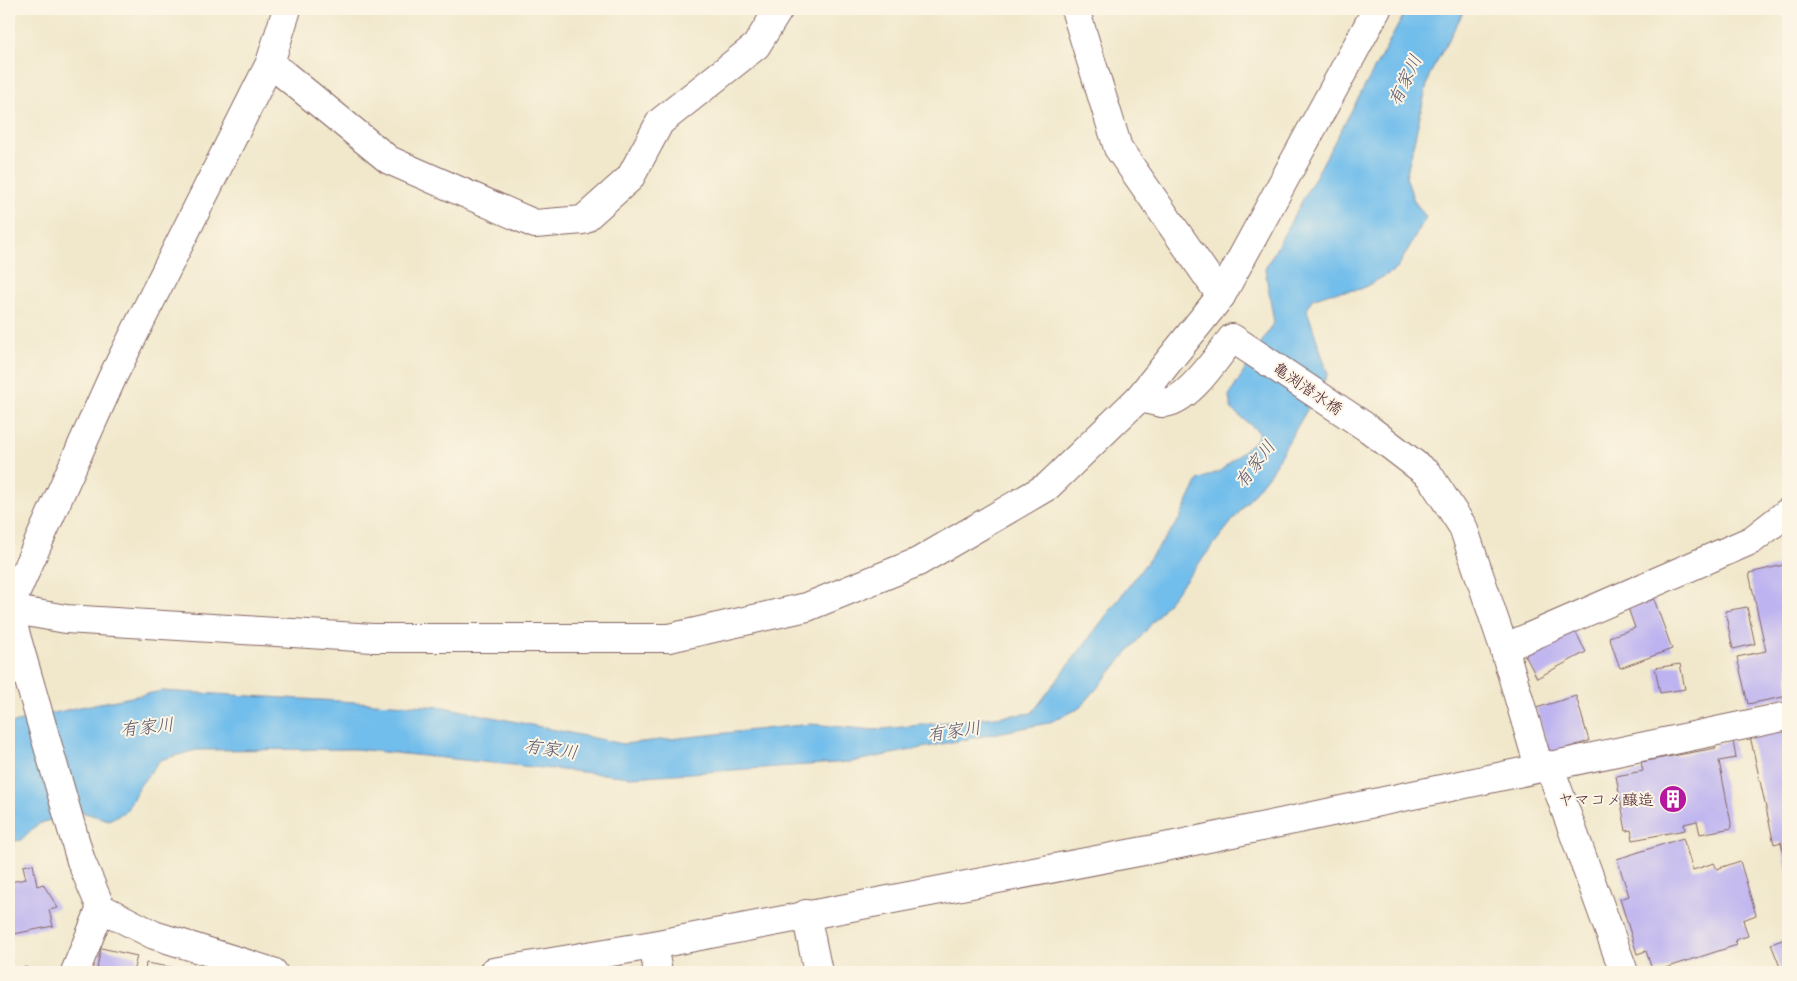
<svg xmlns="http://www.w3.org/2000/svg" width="1797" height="981" font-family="'Balsamiq Sans','Klee One',sans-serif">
<rect width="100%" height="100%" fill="#fcf5e5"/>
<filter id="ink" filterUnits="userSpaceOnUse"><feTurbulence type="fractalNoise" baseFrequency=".02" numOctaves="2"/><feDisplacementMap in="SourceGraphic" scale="10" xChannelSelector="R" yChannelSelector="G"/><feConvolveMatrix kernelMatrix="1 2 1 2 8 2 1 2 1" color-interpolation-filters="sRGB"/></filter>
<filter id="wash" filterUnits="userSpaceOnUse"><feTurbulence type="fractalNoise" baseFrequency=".0096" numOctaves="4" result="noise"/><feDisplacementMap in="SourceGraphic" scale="20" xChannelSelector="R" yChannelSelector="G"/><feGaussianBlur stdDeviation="1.12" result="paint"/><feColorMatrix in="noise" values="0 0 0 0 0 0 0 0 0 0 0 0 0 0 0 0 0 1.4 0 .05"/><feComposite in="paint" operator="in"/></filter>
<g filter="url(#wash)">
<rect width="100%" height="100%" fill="#f1e8cc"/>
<path fill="#71bdeb" stroke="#5e6e8b" d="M1407,9H1465L1429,76L1406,177L1414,201L1426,217L1397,269L1361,289L1330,293L1312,299L1307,310L1328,374L1270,473L1144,633L1080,708L1048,723L851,762L631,777L355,749L196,750L160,760L141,784L126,811L109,820L78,811L38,824L21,840L9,842V724L75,708L162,691L444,707L623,744L811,724L874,730L1032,713L1179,520L1198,480L1220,471L1257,439L1259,432L1231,409L1229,396L1274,322L1265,269Z"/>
<g id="blocks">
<path fill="#bdb3f0" d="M9,550L12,569L9,573Z
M1788,564V696L1748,704L1737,657L1766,651L1749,573Z
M1654,599L1672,649L1620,668L1609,637L1635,628L1628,608Z
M1747,607L1755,644L1733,649L1725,611Z
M1574,629L1586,652L1537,678L1525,655Z
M1680,664L1685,689L1660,693L1655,668Z
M1576,696L1589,741L1550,753L1536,708Z
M1788,728V870H1787L1781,842L1774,844L1750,736Z
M1733,741L1736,758L1719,761L1732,828L1700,834L1697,821L1684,824L1685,830L1633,840L1631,830L1626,831L1616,776L1643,771L1641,762L1716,748L1715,744Z
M1683,838L1693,870L1714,863L1717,869L1740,861L1756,915L1743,920L1748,936L1735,940L1737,945L1653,972L1646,951L1637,954L1620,899L1629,896L1617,859Z
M33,864L37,886L43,884L58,908L49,910L53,926L9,935V882L26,879L23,866Z
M1788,938V972H1782L1771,944Z
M101,948L137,956L133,972H115L97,968Z
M146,963L194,971L193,972H145Z
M24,967L41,972H22Z"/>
</g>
</g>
<g filter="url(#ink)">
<use href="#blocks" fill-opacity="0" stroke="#846563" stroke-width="1"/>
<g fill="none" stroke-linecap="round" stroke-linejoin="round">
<defs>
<path id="minor" d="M1075,9L1118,148L1221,296
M270,63L389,160L535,224L583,220L630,178L660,122L756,46L779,9
M1139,398C1146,399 1154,402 1162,403C1187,404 1217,357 1232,338L1369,429L1429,475L1463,527L1504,648L1539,767
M9,608L112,378L270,63L287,9
M9,611L81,861L101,908L154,935L273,972
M1504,648L1752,540L1788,512
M1549,765L1624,972
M806,914L818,972
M653,945L658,972
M75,972L101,908
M493,972L653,945L1175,845L1788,716"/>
<path id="tertiary" d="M9,609L66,619L373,638H669L807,607L918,562L1048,486L1139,398L1221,296L1377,9"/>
</defs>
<use href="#minor" stroke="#846563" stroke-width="30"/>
<use href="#tertiary" stroke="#846563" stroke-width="30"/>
<use href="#minor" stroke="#fff" stroke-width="28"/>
<use href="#tertiary" stroke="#fff" stroke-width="28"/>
</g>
</g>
<defs>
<symbol id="building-disc" viewBox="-11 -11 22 22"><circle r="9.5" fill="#b5179e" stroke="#fcf5e5"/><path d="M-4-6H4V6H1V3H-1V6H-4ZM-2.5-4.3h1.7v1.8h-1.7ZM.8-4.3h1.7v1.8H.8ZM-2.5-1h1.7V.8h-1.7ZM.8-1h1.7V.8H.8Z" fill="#fff"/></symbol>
</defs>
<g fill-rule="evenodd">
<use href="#building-disc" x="1657" y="783" width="32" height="32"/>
</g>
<g text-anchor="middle" stroke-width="4" stroke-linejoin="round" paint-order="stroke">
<g font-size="16" fill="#4a1f2b" stroke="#fcf5e5">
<text transform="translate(1308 388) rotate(34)" y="6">亀渕潜水橋</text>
</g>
<g font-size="16" fill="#4a1f2b" stroke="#fcf5e5" text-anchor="end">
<text x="1654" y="805">ヤマコメ醸造</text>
</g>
<g font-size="18" font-style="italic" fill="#58566e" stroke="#fcf5e5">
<text transform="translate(1405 80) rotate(-64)" y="6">有家川</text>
<text transform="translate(1255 464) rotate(-53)" y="6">有家川</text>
<text transform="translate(147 727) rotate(-6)" y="6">有家川</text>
<text transform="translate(954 731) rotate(-8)" y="6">有家川</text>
<text transform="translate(551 749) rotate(8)" y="6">有家川</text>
</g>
</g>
<rect width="1797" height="981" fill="none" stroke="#fcf5e5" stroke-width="30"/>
</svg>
